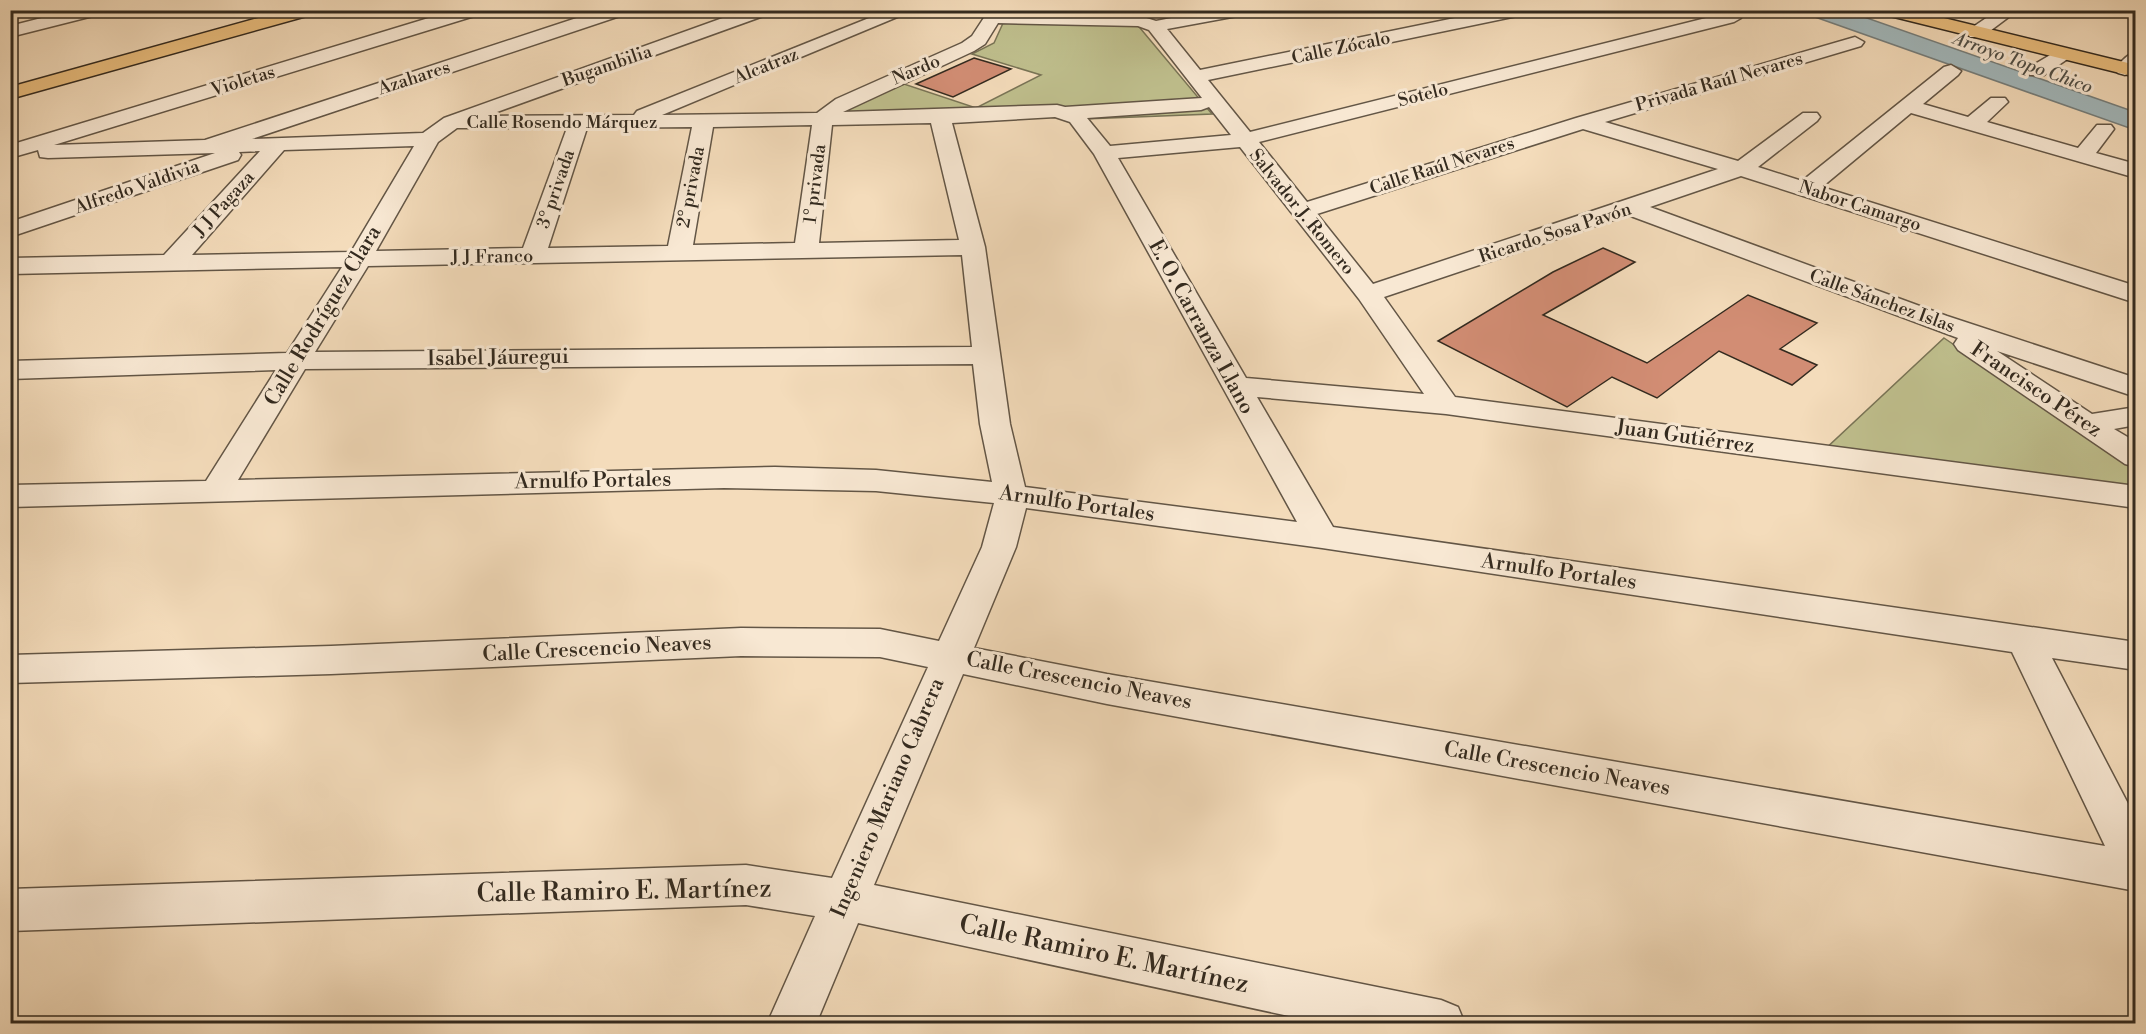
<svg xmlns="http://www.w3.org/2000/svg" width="2146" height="1034" font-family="'Libre Bodoni',serif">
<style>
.green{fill:#bfbf8d;stroke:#797456;stroke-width:1.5}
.water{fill:#a2b8bc;stroke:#767f7d;stroke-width:1.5}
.building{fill:#d28d74;stroke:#332a1f;stroke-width:1.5}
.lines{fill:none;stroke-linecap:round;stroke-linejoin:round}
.minor-casing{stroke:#635646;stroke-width:3}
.major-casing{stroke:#332a1f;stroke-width:3}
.minor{fill:#f8e8d3;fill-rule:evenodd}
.major{fill:#eabe7e;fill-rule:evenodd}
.labels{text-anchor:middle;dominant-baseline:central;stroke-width:6;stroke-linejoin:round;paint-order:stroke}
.far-street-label{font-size:18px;fill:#332a1f;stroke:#f8e8d3}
.far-water-label{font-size:18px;font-style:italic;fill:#4f4e46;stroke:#f8e8d3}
.street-label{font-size:21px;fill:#332a1f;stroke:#f8e8d3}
.near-street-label{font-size:26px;fill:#332a1f;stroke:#f8e8d3}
</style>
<rect width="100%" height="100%" fill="#f4dcbb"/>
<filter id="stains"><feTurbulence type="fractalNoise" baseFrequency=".00333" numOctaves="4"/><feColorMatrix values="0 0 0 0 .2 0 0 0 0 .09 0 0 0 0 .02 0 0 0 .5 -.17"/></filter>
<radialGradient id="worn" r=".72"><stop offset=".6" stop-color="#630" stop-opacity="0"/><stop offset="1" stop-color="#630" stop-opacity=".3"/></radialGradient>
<path class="green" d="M1004,21L1135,22L1212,114L1084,119L1071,108L837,113L904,84L976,108L1041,75L972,54L994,43Z
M1944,338L2135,467V486L1821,453Z"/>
<path class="water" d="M1798,11H1847L2135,112V130Z"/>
<path class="building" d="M974,58L1011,69L953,97L916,84Z
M1603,248L1635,262L1543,315L1647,363L1748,295L1817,323L1780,349L1817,365L1792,385L1719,351L1657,398L1612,377L1567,407L1438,341L1553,272Z"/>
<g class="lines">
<defs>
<path id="minor" d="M73,10H103L101,14L10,37V26Z
M455,10H483L481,14L54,145L205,140L601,10H628L626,14L252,139L423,133L444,118L745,10H771L769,14L486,116L634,115L637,111L889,10H914L662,115L817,113L836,99L962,43L972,36L989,10L1140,16L1156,21L1212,10H1251L1243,15L1167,29L1200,70L1494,10H1530L1522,15L1208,80L1250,132L1722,14L1726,10H1744L1741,18L1734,22L1259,142L1307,202L1576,118L1855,37L1864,42L1861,46L1605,122L1738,161L1803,113H1817L1820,117L1817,121L1758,167L1802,181L1944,67L1951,65L1961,71L1958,75L1923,104L1968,117L1991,98H2005L2008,102L1987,122L2078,148L2097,125H2111L2114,129L2096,153L2136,164V178L1911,113L1822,187L2136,286V303L1741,176L1650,207L1947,316L2136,378V397L1997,351L2092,414L2136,407V425L2114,429L2136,442V467L2125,464L1958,350L1954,344L1958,338L1628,215L1384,297L1455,397L2136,486V508L1446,414L1257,397L1333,527L2136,642V670L2052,658L2136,819V891L1107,704L963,674L874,885L1441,1000L1458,1007L1465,1024H1326L858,923L816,1024H767L815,916L746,905L10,931V889L746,865L832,878L928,667L880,657L741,656L331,674L10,683V655L331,646L741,628L880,629L939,641L982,547L994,503L876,491L724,488L10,507V485L206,481L276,370L10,379V361L287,353L342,267L10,274V258L164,255L260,151L239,152L241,155L238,160L10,237V222L215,153L48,158L40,157L38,150L10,158V145ZM998,23L1138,26L1149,30L1202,98L1065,107L1057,105L843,112L974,51L985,44ZM1209,107L1231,135L1110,146L1087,118L1201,110ZM1055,117L1070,122L1094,154L1297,522L1025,487L1010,424L985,247L952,123ZM931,123L959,240L819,243L832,125ZM812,125L795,243L693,245L713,127ZM692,127L668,246L548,248L587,128ZM457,128H567L523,248L376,251L438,142ZM1583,129L1718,169L1373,284L1317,214ZM414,146L351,252L192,255L284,150ZM1240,147L1359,299L1424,394L1246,378L1118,158ZM962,255L972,347L315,352L368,266ZM973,364L980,424L992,482L876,470L775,467L238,480L305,369ZM1026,508L1322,548L2012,652L2105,846L1107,674L974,648L1016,547Z
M1998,10H2018L1982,37H1970L1967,33L1970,29Z
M2062,48L2071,54L2069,58L2044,75H2030L2027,71L2030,67Z
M2136,52V69L2125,75L2118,73L2115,69C2121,62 2127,54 2136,52Z"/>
<path id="major" d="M287,10H316L314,14L10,99V87Z
M1880,10H1911L2136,65V77L1882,14Z"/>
</defs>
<use href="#minor" class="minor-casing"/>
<use href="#major" class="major-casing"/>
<use href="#minor" class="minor"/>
<use href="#major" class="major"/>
</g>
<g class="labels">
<g class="far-street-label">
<text transform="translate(1341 48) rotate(-12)">Calle Zócalo</text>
<text transform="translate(607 66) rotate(-19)">Bugambilia</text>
<text transform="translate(766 66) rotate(-22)">Alcatraz</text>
<text transform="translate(916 70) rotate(-23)">Nardo</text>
<text transform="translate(414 78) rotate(-18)">Azahares</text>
<text transform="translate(243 81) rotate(-17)">Violetas</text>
<text transform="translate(1719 82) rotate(-16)">Privada Raúl Nevares</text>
<text transform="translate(1423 95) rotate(-14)">Sotelo</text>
<text x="562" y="122">Calle Rosendo Márquez</text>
<text transform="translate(1442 166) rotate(-18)">Calle Raúl Nevares</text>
<text transform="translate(815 184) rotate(-83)">1° privada</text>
<text transform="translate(137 187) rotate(-19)">Alfredo Valdivia</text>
<text transform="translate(691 187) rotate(-79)">2° privada</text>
<text transform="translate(556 189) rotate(-71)">3° privada</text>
<text transform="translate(224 204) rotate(-48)">J J Pagaza</text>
<text transform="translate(1860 206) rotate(18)">Nabor Camargo</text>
<text transform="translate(1302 212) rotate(51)">Salvador J. Romero</text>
<text transform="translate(1555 233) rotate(-18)">Ricardo Sosa Pavón</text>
<text transform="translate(492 257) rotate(-1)">J J Franco</text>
<text transform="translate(1882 301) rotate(20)">Calle Sánchez Islas</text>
</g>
<g class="far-water-label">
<text transform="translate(2023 63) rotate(20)">Arroyo Topo Chico</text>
</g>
<g class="street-label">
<text transform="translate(323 316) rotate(-59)">Calle Rodríguez Clara</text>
<text transform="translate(1201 327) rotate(61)">E. O. Carranza Llano</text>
<text transform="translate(498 358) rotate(-1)">Isabel Jáuregui</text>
<text transform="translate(2036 390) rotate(34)">Francisco Pérez</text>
<text transform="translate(1685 437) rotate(8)">Juan Gutiérrez</text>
<text transform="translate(593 481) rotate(-1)">Arnulfo Portales</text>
<text transform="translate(1077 504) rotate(8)">Arnulfo Portales</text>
<text transform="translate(1559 572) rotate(8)">Arnulfo Portales</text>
<text transform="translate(597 649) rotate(-3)">Calle Crescencio Neaves</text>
<text transform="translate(1079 681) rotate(11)">Calle Crescencio Neaves</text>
<text transform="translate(1557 769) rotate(10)">Calle Crescencio Neaves</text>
<text transform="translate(888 798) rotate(-67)">Ingeniero Mariano Cabrera</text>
</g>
<g class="near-street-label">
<text transform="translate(624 891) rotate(-1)">Calle Ramiro E. Martínez</text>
<text transform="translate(1104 954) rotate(12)">Calle Ramiro E. Martínez</text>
</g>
</g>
<rect width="2146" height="1034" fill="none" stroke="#f4dcbb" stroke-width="36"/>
<rect x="12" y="12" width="2122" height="1010" fill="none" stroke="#332a1f" stroke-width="3"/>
<rect x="18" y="18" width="2110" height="998" fill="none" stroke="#332a1f" stroke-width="1.5"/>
<rect width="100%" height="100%" filter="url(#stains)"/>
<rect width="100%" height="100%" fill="url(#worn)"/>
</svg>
